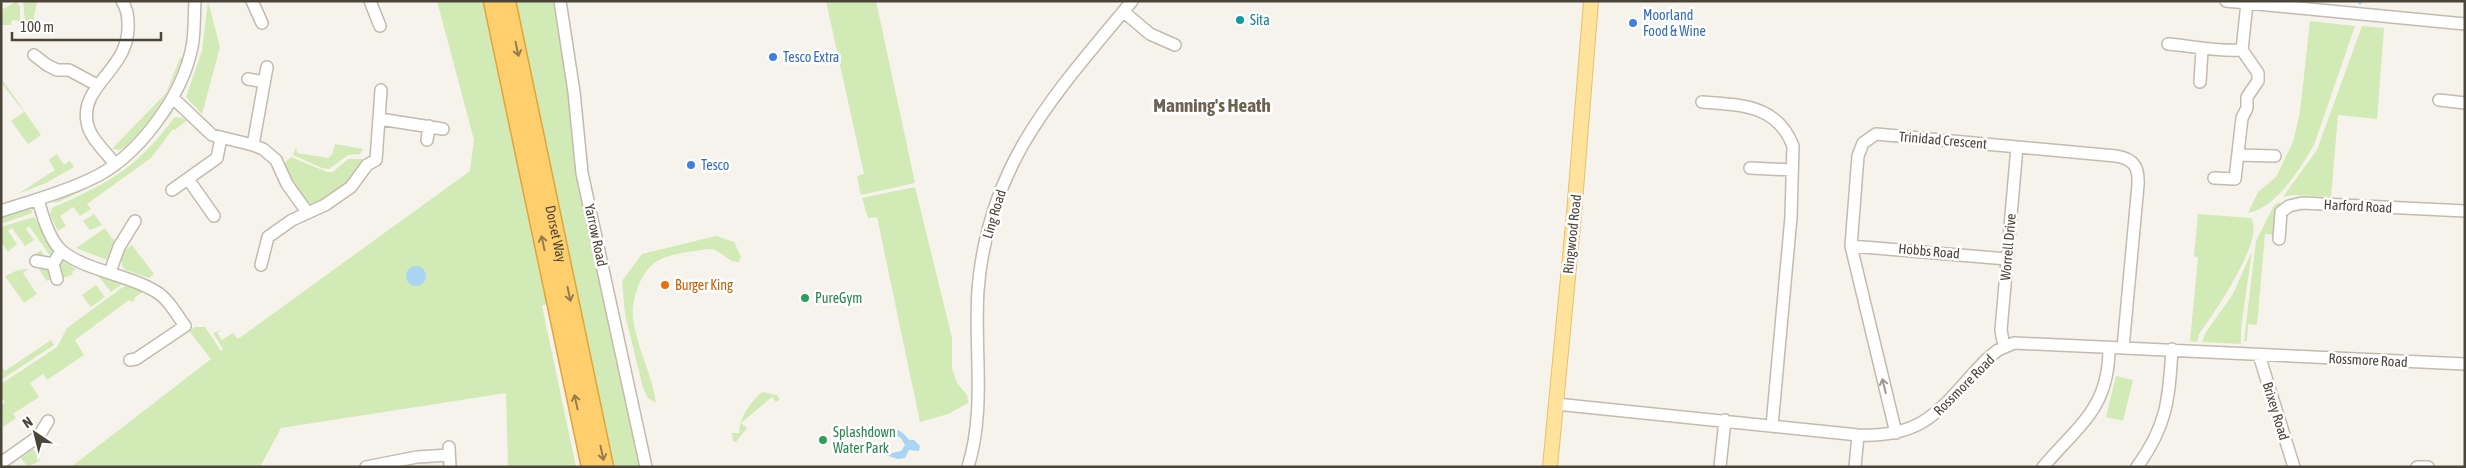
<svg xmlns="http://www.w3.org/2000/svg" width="2466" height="468" font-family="'Asap Condensed',sans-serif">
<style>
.green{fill:#d2eab5}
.water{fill:#a9d4f2}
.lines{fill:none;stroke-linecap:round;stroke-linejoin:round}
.stream{stroke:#a9d4f2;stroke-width:3}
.minor-casing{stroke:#c2bbae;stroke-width:14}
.major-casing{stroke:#e6c16a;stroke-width:16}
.highway-casing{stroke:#e0a43c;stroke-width:19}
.minor{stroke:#fff;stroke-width:11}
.major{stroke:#ffe39c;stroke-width:14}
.highway{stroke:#ffcf6e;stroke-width:16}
.oneway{stroke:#937c4e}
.oneway2{stroke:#9c9892}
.culture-dot{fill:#0f9aa8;stroke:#fff;stroke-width:2}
.shop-dot{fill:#3f7fe0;stroke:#fff;stroke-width:2}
.food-dot{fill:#e8710a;stroke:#fff;stroke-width:2}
.leisure-dot{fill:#2e9e5b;stroke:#fff;stroke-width:2}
.labels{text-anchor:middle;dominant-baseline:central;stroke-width:5;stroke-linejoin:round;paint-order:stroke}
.shop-label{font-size:14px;fill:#366cbe;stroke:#fff;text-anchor:start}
.culture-label{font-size:14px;fill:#0d838f;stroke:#fff;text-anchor:start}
.street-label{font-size:14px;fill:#4b4439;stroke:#fff}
.food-label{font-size:14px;fill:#c56008;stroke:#fff;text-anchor:start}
.leisure-label{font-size:14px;fill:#27864d;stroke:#fff;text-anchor:start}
.district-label{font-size:19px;font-weight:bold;fill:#6e6250;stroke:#fff}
</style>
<rect width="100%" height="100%" fill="#f6f3ec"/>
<path class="green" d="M23,1H37L33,22L25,21Z
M208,1L220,47L202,114L186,97L202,51Z
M437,1H485L549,303L542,306L576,467H508L506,393L281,428L260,467H71L211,359L189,331L195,327H205L221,351L223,349L213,333L221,330L217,333L222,340L233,333L238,339L470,171L474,140Z
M515,1H555L567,69L580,196L641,467H612Z
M826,1H876L915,183L861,195L857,176L864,174Z
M16,2L20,6V21L12,20L11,25H1V10Z
M2310,21L2355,26L2314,145C2300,169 2276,208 2248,213L2258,192L2276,177L2293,142L2300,112Z
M2362,26L2384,28L2377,119L2338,115L2331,197L2293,195L2283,197L2317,150Z
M180,58H183C169,92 152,122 125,147L120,150L112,149L166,93Z
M1,78L41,135L28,144L11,121L24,112L3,85Z
M174,110C139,157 112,179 58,202L51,203L74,192Z
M178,117L187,120L175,130L173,129L151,158L87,204L91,209L80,216L73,207L60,216L66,226L58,231L50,215L52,208C109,183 136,169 174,118Z
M335,144L363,149L360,154L348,155L329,169L322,168L293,155L296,147L297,153L328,158L332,155Z
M57,154L64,165L70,161L74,167L46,183L18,194L55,170L49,160Z
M291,157L327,172H333L348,159H364C353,178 331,204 307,204L293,184L284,164Z
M915,187L952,338V368L957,383L967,395L968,403L948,414L920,422L877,217L868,218L862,198Z
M2288,202L2277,235L2265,234L2257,325L2248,324L2247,341H2244L2256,241L2273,207L2277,203Z
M23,209L32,210V213L1,224V217Z
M94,214L102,225L90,230L83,221Z
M2198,214L2251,218C2266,238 2213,315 2199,334L2197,342L2190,341L2198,258L2194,256Z
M34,217L55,254L51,257L29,226L26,229L34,240L25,246L12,228L8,231L17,244L8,252L1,242V227Z
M105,228L113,240L115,238L107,260L76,248Z
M716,236L734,242L741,257L739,262C728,263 721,249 709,249C694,251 675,253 661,259C641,268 631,299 633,319C637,348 652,374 656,403L648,398L643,388L625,314L622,281L642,254Z
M132,245L154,274L149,278L126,270L122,266V261L119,260L121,253Z
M41,250L48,263L63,258V261L76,269L72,272L73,274C65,280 56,276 47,281C40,273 37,262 32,256Z
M2252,251L2241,328V344L2202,342L2206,332L2233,294Z
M28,269L23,273L37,294L24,303L5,276L18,270Z
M98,276L124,283L111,292Z
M96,285L105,297L91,307L82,295Z
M130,285L144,291L134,298L135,300L131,302L129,300L75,340L84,355L47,380L43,374L30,383L39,397L13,414L16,418L3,427L1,405L5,402L1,397V384L57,347L67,328L123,287Z
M51,340L54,345L1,380V366L5,371Z
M2116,376L2133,380L2123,421L2106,417Z
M762,392L777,395L780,399L776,402L772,397L741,423L747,428L736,442L733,441L732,433H739C740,416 749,404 762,392Z
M33,449L41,460L28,467L21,458Z"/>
<path class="water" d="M406 276a10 10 0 1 1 20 0a10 10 0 1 1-20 0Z
M885,427C894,426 905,433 909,440H914L920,446L919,451L909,450L905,458L898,459L882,454L884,450L892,453L901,451L905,445L901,438L896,436L885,438Z"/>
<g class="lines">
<path class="stream" d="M2360,3L2361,1"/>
<defs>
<path id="minor" d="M252,1L262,23
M370,1L380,26
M560,1L574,92L582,173L646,467
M2226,1L2465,24
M1124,12L1150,34L1175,45
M2168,44C2193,46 2216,52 2242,50L2247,3
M34,55L47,65L57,70H69L97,85
M248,79L264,82
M2200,82L2202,50
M173,98L212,135L253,145L263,149L276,160L287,184L307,212
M2439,100L2465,103
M1702,102C1740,105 1777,104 1793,146L1791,217L1772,426
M380,119L443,129
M427,140L429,126
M253,145L267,67
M2238,155L2275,156
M114,163C105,151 89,137 87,122C80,84 131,69 128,23C128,16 126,7 122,1
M1750,168L1792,170
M2214,178L2235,179L2242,118L2247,108V97L2258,81V73L2242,50
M188,179L214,216
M172,190L217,158L221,138
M38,199C42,215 49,240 62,251C84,270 129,275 155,291C168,298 176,314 185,326L136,359L130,360
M1,211C31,201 62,193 91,179C137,158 182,97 192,47C195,32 194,16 195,1
M2279,239L2281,212L2289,206L2302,203L2465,211
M1851,246L2007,259
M36,261L53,264L61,251
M53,264L57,279
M261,265L268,237L292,220L325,205L351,187L367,165L376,160L381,90
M110,272L119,247L135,221
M2004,347L2001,330L2017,147
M2259,355L2294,467
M1556,404L1858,435C1929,438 1942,405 1987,359L1998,350L2014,343L2465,364
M1896,433L1851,246L1858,156L1863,143L1876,134L2116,156C2134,159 2139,167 2138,185L2123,348
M449,447L450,467
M1,463L39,436L48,421
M366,467L417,457L449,455
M968,467C986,409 974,349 978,290C988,163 1056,93 1132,1
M1720,467L1725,420
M1855,467L1858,435
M2043,467C2079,425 2109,408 2109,348
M2137,467C2167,426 2169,399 2172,349
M2417,467H2428"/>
<path id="major" d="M1550,467L1574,214L1591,1"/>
<g id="highway">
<path d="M492,1L590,467"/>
<path id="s1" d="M507,1L605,467"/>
</g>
</defs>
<use href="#minor" class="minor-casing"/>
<use href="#major" class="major-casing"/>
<use href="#highway" class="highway-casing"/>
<use href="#minor" class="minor"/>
<use href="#major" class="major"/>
<use href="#highway" class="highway"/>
</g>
<defs><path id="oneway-shaft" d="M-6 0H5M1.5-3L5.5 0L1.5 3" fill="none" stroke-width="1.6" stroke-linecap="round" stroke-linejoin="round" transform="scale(1.25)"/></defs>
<g class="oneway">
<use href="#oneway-shaft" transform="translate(517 49) rotate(78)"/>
<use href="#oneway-shaft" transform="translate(543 243) rotate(-102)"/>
<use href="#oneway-shaft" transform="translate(569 294) rotate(78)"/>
<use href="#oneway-shaft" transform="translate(576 402) rotate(-102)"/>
<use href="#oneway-shaft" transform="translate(602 453) rotate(78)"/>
</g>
<use class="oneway2" href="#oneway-shaft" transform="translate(1884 386) rotate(-104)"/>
<circle class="culture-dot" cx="1240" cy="20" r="5"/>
<g class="shop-dot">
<circle cx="1633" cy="23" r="5"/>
<circle cx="773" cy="57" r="5"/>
<circle cx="691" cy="165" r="5"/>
</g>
<circle class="food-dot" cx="665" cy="285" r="5"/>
<g class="leisure-dot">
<circle cx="805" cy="298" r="5"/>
<circle cx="823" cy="440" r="5"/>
</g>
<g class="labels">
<g class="shop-label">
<text x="1643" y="15">Moorland<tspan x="1643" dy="16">Food &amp; Wine</tspan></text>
<text x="783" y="57">Tesco Extra</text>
<text x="701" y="165">Tesco</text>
</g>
<g class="culture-label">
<text x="1250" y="20">Sita</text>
</g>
<g class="street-label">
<text transform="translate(1943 140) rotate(5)">Trinidad Crescent</text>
<text transform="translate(2358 206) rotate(3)">Harford Road</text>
<text transform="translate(994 214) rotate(-73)">Ling Road</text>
<text stroke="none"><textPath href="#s1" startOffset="238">Dorset Way</textPath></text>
<text transform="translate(1572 234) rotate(-84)">Ringwood Road</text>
<text transform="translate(596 235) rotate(78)">Yarrow Road</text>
<text transform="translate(2008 247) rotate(-85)">Worrell Drive</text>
<text transform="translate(1929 251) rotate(5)">Hobbs Road</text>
<text transform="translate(2368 360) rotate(3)">Rossmore Road</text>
<text transform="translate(1964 385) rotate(-45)">Rossmore Road</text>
<text transform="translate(2276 411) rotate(73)">Brixey Road</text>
</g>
<g class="food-label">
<text x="675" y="285">Burger King</text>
</g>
<g class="leisure-label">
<text x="815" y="298">PureGym</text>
<text x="833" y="432">Splashdown<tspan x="833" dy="16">Water Park</tspan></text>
</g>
<g class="district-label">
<text x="1212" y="105">Manning's Heath</text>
</g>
</g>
<rect width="2466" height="468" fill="none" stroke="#4b4439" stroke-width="5"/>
<g transform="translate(35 433) rotate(325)" stroke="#ffffff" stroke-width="4" paint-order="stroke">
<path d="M0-4L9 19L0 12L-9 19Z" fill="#4b4439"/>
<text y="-8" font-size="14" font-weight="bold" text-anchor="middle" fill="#4b4439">N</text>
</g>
<path d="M12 32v8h149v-8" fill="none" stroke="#4b4439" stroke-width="2.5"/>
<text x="20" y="32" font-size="15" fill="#4b4439" stroke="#ffffff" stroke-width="4" paint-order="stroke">100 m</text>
</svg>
